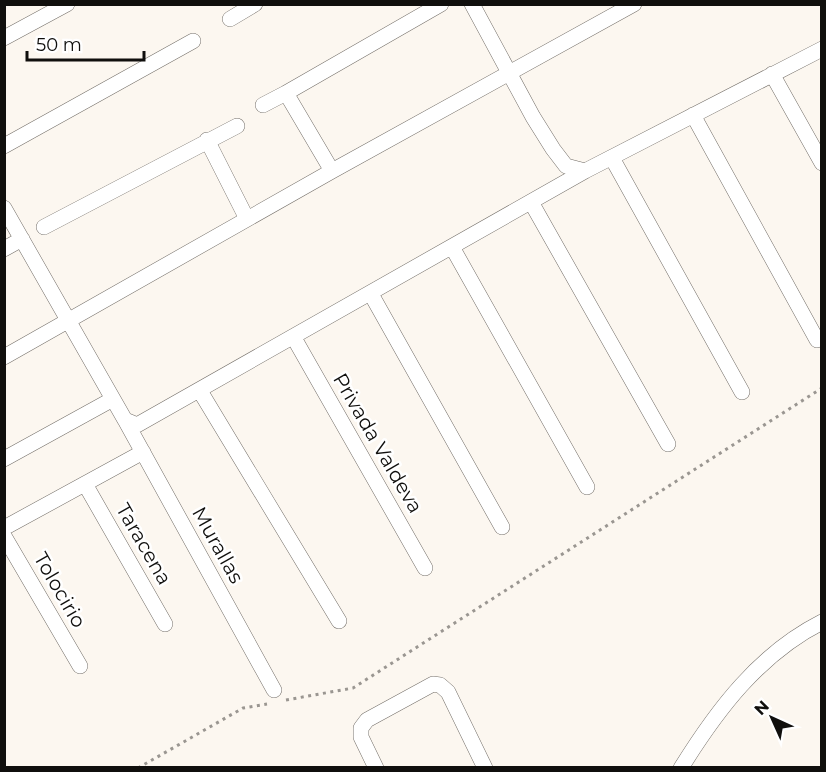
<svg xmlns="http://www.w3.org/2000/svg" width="826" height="772" font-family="Montserrat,sans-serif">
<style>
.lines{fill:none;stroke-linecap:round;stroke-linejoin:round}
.street-casing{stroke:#736e68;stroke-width:16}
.path{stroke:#9a9691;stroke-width:3;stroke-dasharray:3 4.5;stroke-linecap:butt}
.street{stroke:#fff;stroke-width:15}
.labels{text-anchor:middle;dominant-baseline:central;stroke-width:5;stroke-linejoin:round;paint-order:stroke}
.street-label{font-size:20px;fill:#100f0d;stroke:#fff}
</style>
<rect width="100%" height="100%" fill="#fcf7f0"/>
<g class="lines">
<defs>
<path id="street" d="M472,4L533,117L553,149L566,166L585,171L822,49
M230,19L255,4
M4,38L67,4
M772,74L822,163
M263,105L286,93
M693,115L817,340
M207,140L247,219
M4,146L193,41
M612,158L742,392
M332,171L286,93L441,4
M531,202L668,444
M4,208L125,420L137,425L585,171
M44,227L237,126
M452,247L587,487
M4,249L22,239
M371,294L502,527
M294,338L425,568
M4,357L332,171L634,4
M200,391L339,621
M125,420L274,690
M4,459L113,399
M85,484L165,624
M4,528L143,452
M4,536L80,666
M376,768L361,737V728L367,720L433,684L440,685L448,692L485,768
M681,768C717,710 759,654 822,622"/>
</defs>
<use href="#street" class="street-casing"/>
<path class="path" d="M286,700L353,688L822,388
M138,768L243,708L267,704"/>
<use href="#street" class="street"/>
</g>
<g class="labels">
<g class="street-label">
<text transform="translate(378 443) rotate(60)">Privada Valdeva</text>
<text transform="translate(144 544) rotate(60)">Taracena</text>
<text transform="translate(218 545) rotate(61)">Murallas</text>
<text transform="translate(60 590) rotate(60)">Tolocirio</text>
</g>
</g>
<rect width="826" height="772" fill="none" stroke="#100f0d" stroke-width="12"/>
<g transform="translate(772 718) rotate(315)" stroke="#ffffff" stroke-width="4.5" paint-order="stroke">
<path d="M0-4.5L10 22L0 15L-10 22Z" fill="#100f0d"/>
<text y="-9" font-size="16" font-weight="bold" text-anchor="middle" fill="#100f0d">N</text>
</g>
<path d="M27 51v9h117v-9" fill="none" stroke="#100f0d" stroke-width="3"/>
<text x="36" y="51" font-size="18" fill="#100f0d" stroke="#ffffff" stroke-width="4.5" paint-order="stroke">50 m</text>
</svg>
